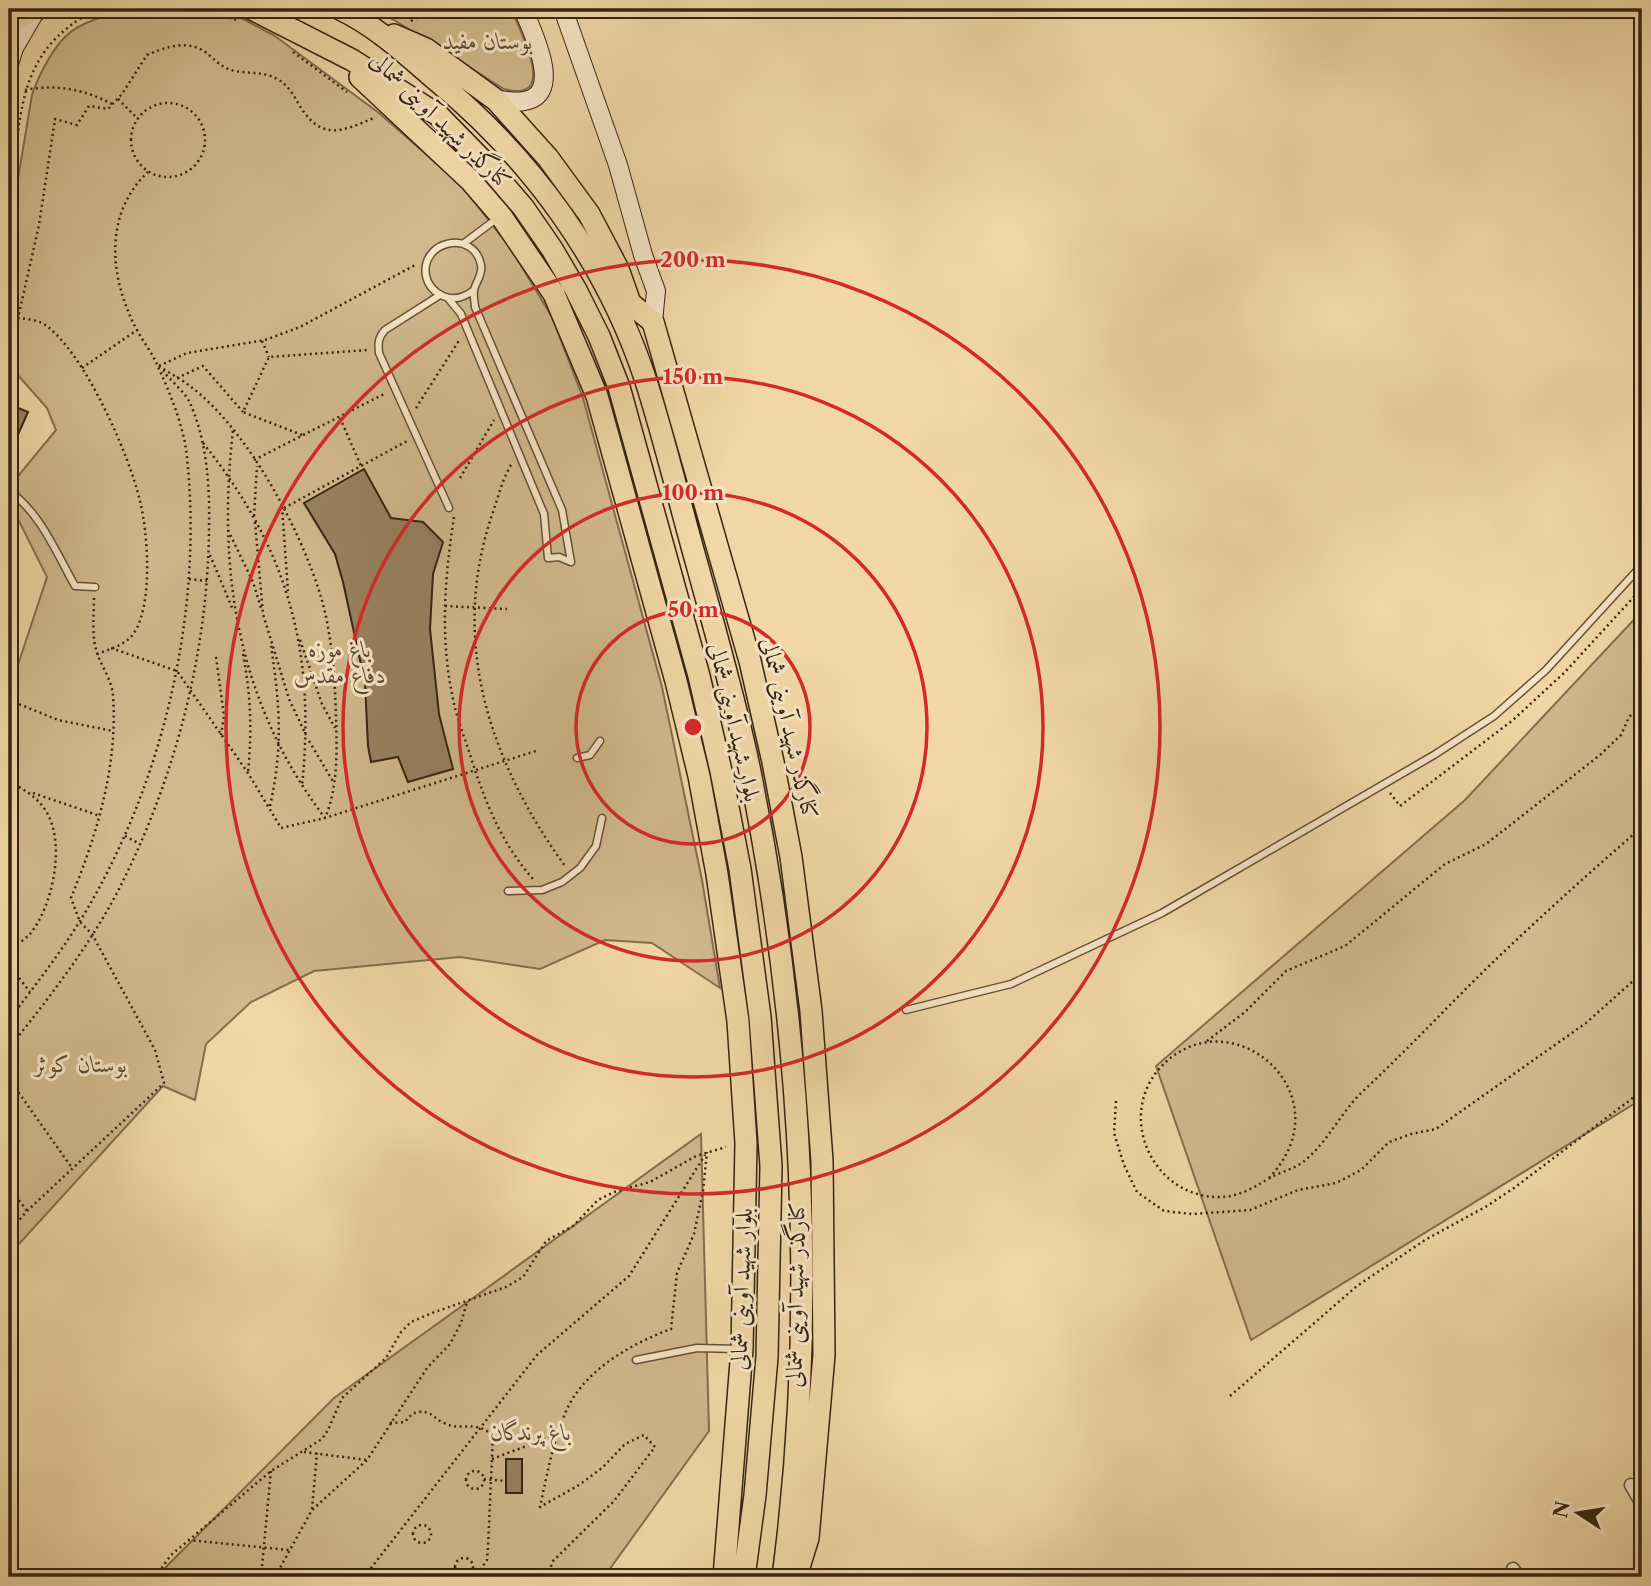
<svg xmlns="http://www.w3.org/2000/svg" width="1651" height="1586" font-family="'Libre Caslon Text',Amiri,serif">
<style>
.green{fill:#d1b98d;stroke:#836e4e;stroke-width:2}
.building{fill:#97815f;stroke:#352410;stroke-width:2}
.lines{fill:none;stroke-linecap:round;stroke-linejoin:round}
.lane-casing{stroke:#645136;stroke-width:9}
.street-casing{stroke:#645136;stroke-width:15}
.secondary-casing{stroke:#352410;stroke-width:20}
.primary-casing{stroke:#352410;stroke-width:24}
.path{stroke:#352410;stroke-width:2.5;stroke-dasharray:2 3.5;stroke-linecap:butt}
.lane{stroke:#f6e5c6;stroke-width:6}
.street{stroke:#f6e5c6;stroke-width:12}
.secondary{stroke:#f6e5c6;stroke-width:18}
.primary{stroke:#f1d7a7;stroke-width:21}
.ring{fill:none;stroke:#d62828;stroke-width:3.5}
.labels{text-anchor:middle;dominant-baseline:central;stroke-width:6;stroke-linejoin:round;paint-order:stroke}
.park-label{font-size:23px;font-style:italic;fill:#5c492f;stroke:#f6e5c6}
.street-label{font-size:23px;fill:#352410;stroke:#f6e5c6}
.centre{fill:#d62828;stroke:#f6e5c6;stroke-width:3.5}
.ring-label{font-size:21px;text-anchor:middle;font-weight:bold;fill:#d62828;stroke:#f6e5c6;stroke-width:6;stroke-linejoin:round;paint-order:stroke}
</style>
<rect width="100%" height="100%" fill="#f1d7a7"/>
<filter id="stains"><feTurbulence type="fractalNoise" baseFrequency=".00286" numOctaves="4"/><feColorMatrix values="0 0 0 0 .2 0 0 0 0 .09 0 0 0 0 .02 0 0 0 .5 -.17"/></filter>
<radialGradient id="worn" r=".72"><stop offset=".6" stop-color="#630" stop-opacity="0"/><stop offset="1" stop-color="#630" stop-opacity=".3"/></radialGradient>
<path class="green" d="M130,9H214L243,19L275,36L379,113L461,185L511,249L552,317L583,398L662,687L702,880L720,988L652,943L605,940L540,969L460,957L314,971L251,1002L206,1044L195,1100L163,1086L9,1255V692L47,577L9,501V487L56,430L47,408L9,365V232L32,95C38,77 51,51 65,37C79,22 110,14 130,9Z
M372,9H511C520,31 560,104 504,89L394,20Z
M1642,611V1099L1251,1340L1156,1066L1465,800Z
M701,1134L709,1431L604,1577H156L334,1398Z"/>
<path class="building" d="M9,404L28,412L9,455Z
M364,469L391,518L423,522L443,542L433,574L430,629L439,714L453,769L408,782L398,757L371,762L368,746L365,683L343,582L335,554L304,503Z
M506,1459H522V1493H506Z"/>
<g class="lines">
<defs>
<path id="lane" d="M463,244L499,217
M474,290C465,297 454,301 443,296C434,292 428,285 426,276C420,240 474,229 481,265C483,276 475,282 474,291C473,296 475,303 475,307L562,510L571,562
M440,295L385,330C378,338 378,343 379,353L449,508
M448,298L461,314L544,514L548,558L559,557L571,562
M9,491C40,512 57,554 75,586L95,587
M577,758L590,755L600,741
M508,891L542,890L562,882L580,868L596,846L602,818
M906,1010L1011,984L1162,913L1434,755L1494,716L1546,670L1642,565
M636,1360L697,1348L740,1349"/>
<path id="street" d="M1631,1485L1642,1504
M1513,1569L1519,1577"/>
<path id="secondary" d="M563,9L618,165L643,255L656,291L653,322
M9,64L14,48L36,10
M496,100C505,100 516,103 524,101C565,95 531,29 523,9"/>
<path id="primary" d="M252,9L352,60L438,115L486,164L523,207L552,249L576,290L599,336L619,387L699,676L721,771L740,869L760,1017L771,1166L767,1357L755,1495L744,1577
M340,9C376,26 406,54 436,80C531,158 606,261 645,378C665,440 680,505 698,568C716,634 735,700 749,767C803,1032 818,1309 783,1577
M9,21L37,9
M394,35L426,49L496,100L548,158L589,214L618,269L630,303L653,322L750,661L773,762L791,857L811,1011L822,1161L824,1355L808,1538L796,1577
M360,77L470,180L501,216L554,294L597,396L676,681L699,776L717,874L738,1021L746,1143L742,1349L724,1577"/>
</defs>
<use href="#lane" class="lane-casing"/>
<use href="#street" class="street-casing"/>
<use href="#secondary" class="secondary-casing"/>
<use href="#primary" class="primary-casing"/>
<path class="path" d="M203,9L236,20
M388,9L407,19
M411,21L433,9
M293,52L347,92
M25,90C57,84 83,89 112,104
M118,99L138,119
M131 140a37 37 0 1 1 74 0a37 37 0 1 1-74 0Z
M9,207C23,125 9,52 98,9
M262,341L269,357
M159,366C169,373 181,379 190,386C248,430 300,528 321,597C332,635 335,678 336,718C337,750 338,788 325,818C237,702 217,571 233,430
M159,366L187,353L265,340L300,327L417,264
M82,368L137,330
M177,378L203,366L243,412
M416,408L460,339
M340,418L361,466
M302,435L243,412L269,357L368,350
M203,443C288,549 316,651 302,786
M254,460L386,393
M511,465C502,480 498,498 492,515C449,642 490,762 565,866
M460,478L494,420
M282,507L288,591
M284,508L407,441
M254,516L257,466
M454,517C445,576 440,635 452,694C456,717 465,738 472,761C486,804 502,844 533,879
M255,522L263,614L289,699L306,735
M228,530L253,582L261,608
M210,555L233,610
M189,579L207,581
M445,606L507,609
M300,640L322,704L335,728
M111,648L177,671L248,773L281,828L325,818L539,750
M97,654C110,649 126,645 134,633C153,604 148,534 140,501C129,454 86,357 48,327C40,320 28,319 18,318L39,225L55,119L77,125L89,106L108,109L122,94L147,55C167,46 190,39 208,54C217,62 224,69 235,71C249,74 264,71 277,79C287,84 293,94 298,103C321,142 341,132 376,117
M243,654C251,696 252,731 248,773
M216,657L224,716L221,735
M9,700L58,720L113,731
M309,741L334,783
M9,782C24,789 37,797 46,811C66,843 53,906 30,934C24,940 15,946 9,951
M33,793L100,816
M1390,793L1400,806L1513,720L1565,672L1642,588
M270,806C283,748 280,705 271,646
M125,836L140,844
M9,965L30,992
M9,1020C33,988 59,955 80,921C164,784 205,608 186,449C182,423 170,393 159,369C154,356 145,344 138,332C110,281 102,215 148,172
M1207,1041L1245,1012L1286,971L1345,946L1445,864L1486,844L1600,755L1621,735L1629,717L1642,705
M9,1048C49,998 88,948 118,891C175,779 208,654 209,528C210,487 207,441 190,403C185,392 171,381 163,371
M9,1079L72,1168
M1116,1101L1114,1133L1124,1165L1137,1192L1164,1211L1192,1214L1250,1210L1298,1190L1336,1183L1361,1170L1389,1142L1411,1134L1436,1129L1586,1023L1642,973
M1269,1178C1349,1093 1227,992 1159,1069C1117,1118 1153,1195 1216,1197C1238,1198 1252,1188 1270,1178C1280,1172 1294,1169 1303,1162C1327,1143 1340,1114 1361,1093C1405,1052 1446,1008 1489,966C1538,919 1590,872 1642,827
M9,1187L27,1211
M9,1232L27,1211L164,1083L155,1050L92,934L80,922L71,898C97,834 118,766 113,695C112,682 103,668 98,656C91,637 94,617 94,597
M1230,1396L1357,1286L1425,1240L1487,1206L1514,1188L1642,1091
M390,1423L405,1422C409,1417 412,1413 419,1412C431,1410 434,1419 444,1423C462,1432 472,1419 493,1435L488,1547L487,1560L475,1577
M304,1452L367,1460
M492,1459L558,1434
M466 1480a9 9 0 1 1 18 0a9 9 0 1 1-18 0Z
M484,1479L506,1481
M312,1509L317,1453
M413 1534a9 9 0 1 1 18 0a9 9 0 1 1-18 0Z
M188,1540L289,1550
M455 1567a9 9 0 1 1 18 0a9 9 0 1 1-18 0Z
M155,1577L171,1555L271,1471L322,1439L328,1430L342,1398L386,1358L401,1332L411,1322L432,1313L506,1287L523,1277L546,1241L573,1226L598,1200L614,1192L650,1182L696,1156L726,1147
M261,1577L271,1471
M275,1577L312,1510L367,1460L427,1368L450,1344L461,1323L467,1302
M364,1577L537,1355L629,1276L705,1155
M547,1577L553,1561L614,1501L655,1447L644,1435L625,1444L602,1468L579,1485L540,1507C547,1475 553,1440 567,1409C586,1369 631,1344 671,1329L677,1273L694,1234L703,1191L707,1152"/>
<use href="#lane" class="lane"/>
<use href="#street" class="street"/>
<use href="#secondary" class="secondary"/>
<use href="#primary" class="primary"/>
</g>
<g class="ring">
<circle cx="693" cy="727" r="117"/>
<circle cx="693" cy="727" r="234"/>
<circle cx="693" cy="727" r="350"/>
<circle cx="693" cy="727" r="467"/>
</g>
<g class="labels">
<g class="park-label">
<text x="488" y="41">بوستان مفید</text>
<text x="340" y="649">باغ موزه<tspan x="340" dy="26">دفاع مقدس</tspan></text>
<text x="81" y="1064">بوستان کوثر</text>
<text x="531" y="1432">باغ پرندگان</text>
</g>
<g class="street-label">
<text transform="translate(441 120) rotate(44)">کنارگذر شهید آوینی شمالی</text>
<text transform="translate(735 722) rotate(77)">بلوار شهید آوینی شمالی</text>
<text transform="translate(790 728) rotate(77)">کنارگذر شهید آوینی شمالی</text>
<text transform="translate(741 1289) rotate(-88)">بلوار شهید آوینی شمالی</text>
<text transform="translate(795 1295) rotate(-89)">کنارگذر شهید آوینی شمالی</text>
</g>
</g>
<circle cx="693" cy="727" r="10" class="centre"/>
<g class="ring-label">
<text x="693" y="267">200 m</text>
<text x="693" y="384">150 m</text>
<text x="693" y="500">100 m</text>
<text x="693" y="617">50 m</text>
</g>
<rect width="1651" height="1586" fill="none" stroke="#f1d7a7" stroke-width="35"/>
<rect x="10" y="10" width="1630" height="1565" fill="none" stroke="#352410" stroke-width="3.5"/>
<rect x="18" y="18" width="1616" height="1551" fill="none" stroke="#352410" stroke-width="2"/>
<g transform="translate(1578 1513) rotate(282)" stroke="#f6e5c6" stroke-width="5" paint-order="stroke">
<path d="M0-5L12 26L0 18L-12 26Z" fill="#352410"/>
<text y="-10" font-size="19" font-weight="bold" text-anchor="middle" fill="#352410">N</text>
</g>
<rect width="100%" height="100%" filter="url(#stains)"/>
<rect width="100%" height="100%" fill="url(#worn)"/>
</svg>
